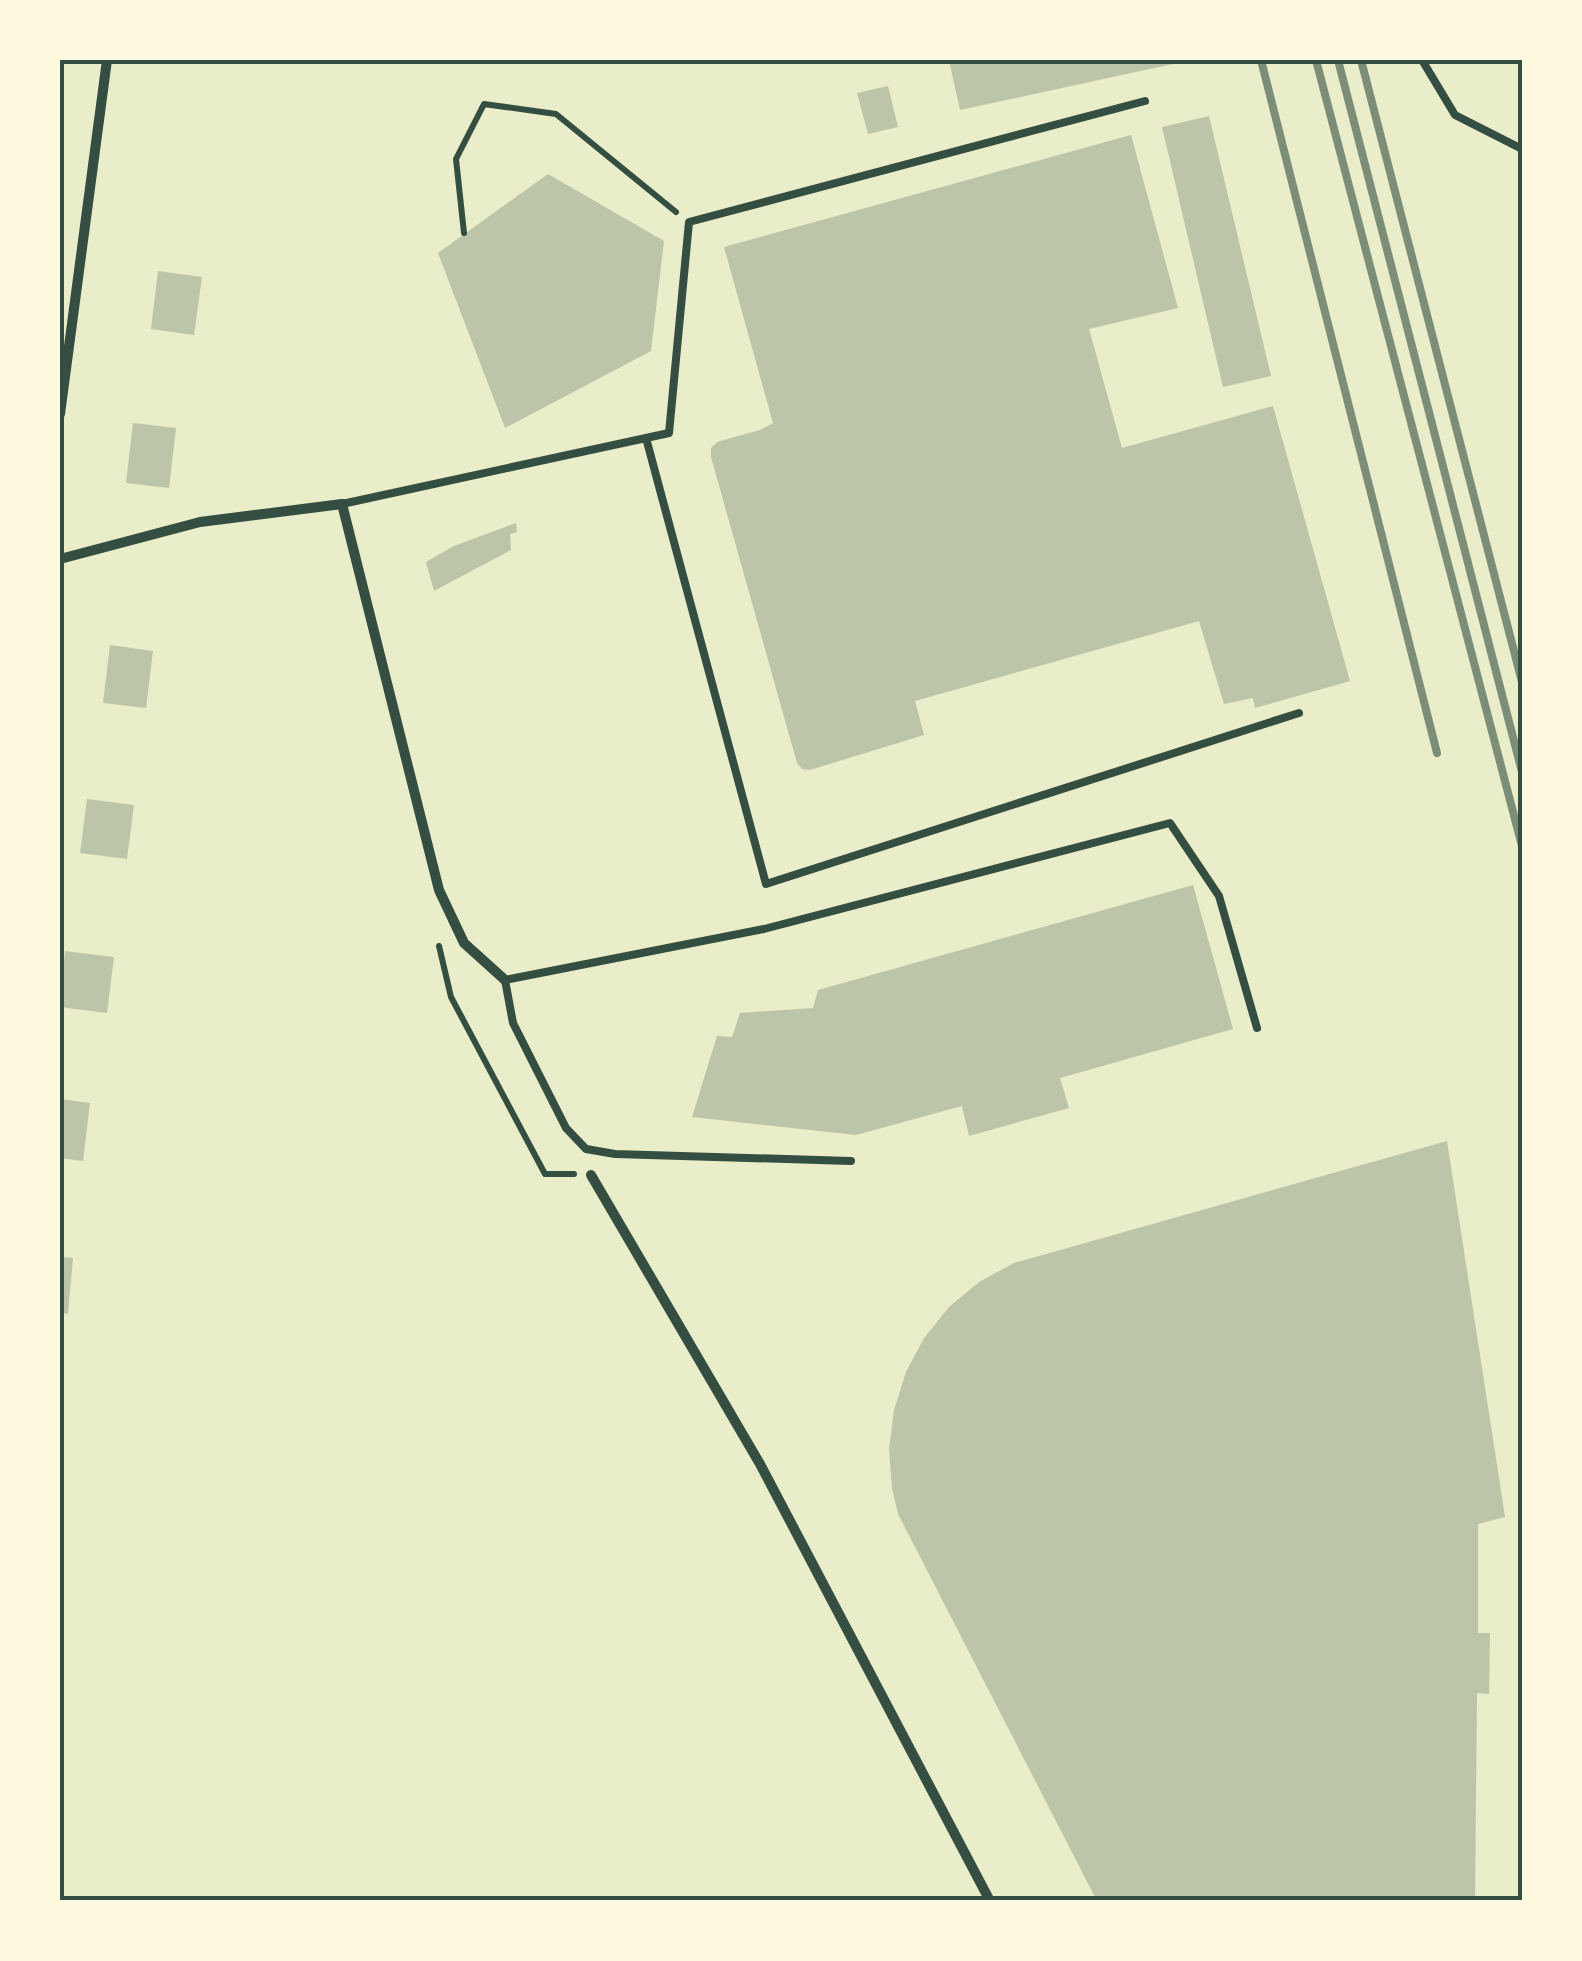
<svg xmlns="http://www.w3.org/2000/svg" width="1582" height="1961" font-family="'Libre Baskerville',serif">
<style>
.building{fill:#bcc5a7}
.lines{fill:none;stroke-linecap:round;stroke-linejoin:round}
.path{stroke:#344e41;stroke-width:6}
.service{stroke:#344e41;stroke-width:8}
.minor{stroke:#344e41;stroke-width:10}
.rail{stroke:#7c8e77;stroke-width:8}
.neatline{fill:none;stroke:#344e41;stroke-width:4}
</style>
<rect width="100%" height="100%" fill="#e9edc9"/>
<path class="building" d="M949,60H1182V62L960,110Z
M888,86L898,127L868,134L857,93Z
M1209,116L1271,376L1223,387L1162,127Z
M1131,135L1178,308L1089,329L1122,448L1273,406L1350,681L1255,708L1253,698L1224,704L1199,621L915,701L924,735L810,770L802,769L797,763L711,457V448L717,442L760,430L773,423L724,247Z
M548,174L664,241L651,351L505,428L438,253Z
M158,271L202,277L194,335L151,329Z
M133,423L176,428L169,488L126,483Z
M516,523L517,532L510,534L511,550L434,591L426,562L454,546Z
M110,645L153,651L146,708L103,703Z
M87,799L134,805L127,859L80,853Z
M1193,885L1233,1029L1060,1078L1069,1108L969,1136L962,1106L856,1135L692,1117L717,1036L732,1037L740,1013L813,1008L818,990Z
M65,951L114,957L107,1013L60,1007Z
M60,1099L90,1103L83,1161L60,1158Z
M1447,1141L1505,1517L1478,1524V1633H1490L1489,1694L1477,1693L1475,1901H1097L898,1514L892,1488L889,1449L894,1410L906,1372L924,1338L949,1307L979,1282L1014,1263Z
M60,1257L73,1258L68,1314L60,1313Z"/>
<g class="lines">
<path class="path" d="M464,233L456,159L484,104L556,114L676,212
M439,946L451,997L545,1174H574"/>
<path class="service" d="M1422,60L1455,115L1522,149
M646,438L766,884L1299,713
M342,504L669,433L689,222L1145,101
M851,1161L615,1154L586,1149L566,1128L513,1023L505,980L764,929L1170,823L1219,896L1257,1028"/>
<path class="minor" d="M60,414L107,60
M60,559L200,522L342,504L439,890L464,943L505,980
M591,1175L760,1464L990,1901"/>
<path class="rail" d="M1261,60L1437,753
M1316,60L1522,846
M1338,60L1522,772
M1361,60L1522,682"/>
</g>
<rect width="1582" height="1961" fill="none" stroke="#fefae0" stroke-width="125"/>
<rect x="62" y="62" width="1458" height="1836" class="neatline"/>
</svg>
